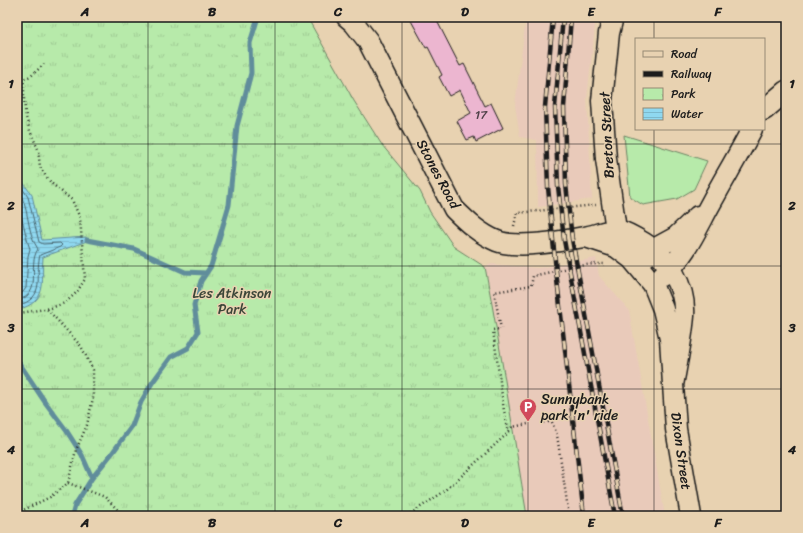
<svg xmlns="http://www.w3.org/2000/svg" width="803" height="533" font-family="Sriracha,sans-serif">
<style>
.built{fill:#e9caba}
.green{fill:#b7eaaa;stroke:#6a8363}
.park{fill:url(#park-tufts);stroke:#6a8363}
.water{fill:url(#water-rules);stroke:#618d9b}
.lines{fill:none;stroke-linecap:round;stroke-linejoin:round}
.shore{stroke:#4a6771;stroke-width:1}
.stream{stroke:#618d9b;stroke-width:5}
.building{fill:#ecb6d0;stroke:#1c1c1c}
.minor-casing{stroke:#1c1c1c;stroke-width:23}
.path{stroke:#1c1c1c;stroke-width:2.5;stroke-dasharray:1 3;stroke-linecap:butt}
.minor{stroke:#e8d2b1;stroke-width:20}
.rail-casing{stroke:#1c1c1c;stroke-width:4.5}
.rail{stroke:#e8d2b1;stroke-width:3;stroke-dasharray:9;stroke-linecap:butt}
.grid{fill:none;stroke:#1c1c1c;stroke-width:1;stroke-opacity:0.55}
.labels{text-anchor:middle;dominant-baseline:central;stroke-width:3;stroke-linejoin:round;paint-order:stroke}
.number-label{font-size:12px;fill:#504249}
.street-label{font-size:14px;fill:#1c1c1c;stroke:#e8d2b1}
.park-label{font-size:14px;fill:#3b4538;stroke:#e8d2b1}
.poi-label{font-size:14px;fill:#1c1c1c;stroke:#e8d2b1;text-anchor:start}
.neatline{fill:none;stroke:#1c1c1c;stroke-width:1.5}
.grid-label{font-size:13px;text-anchor:middle;font-weight:bold;fill:#1c1c1c}
</style>
<defs>
<pattern id="park-tufts" width="24" height="20" patternUnits="userSpaceOnUse"><rect width="24" height="20" fill="#b7eaaa"/><path d="M3 7l-1-3M5 7V3M7 7l1-3M15 17l-1-3M17 17v-4M19 17l1-3" fill="none" stroke="#9dc892"/></pattern>
<pattern id="water-rules" width="6" height="5" patternUnits="userSpaceOnUse"><rect width="6" height="5" fill="#8fd8f0"/><path d="M0 2.5h6" fill="none" stroke="#7bb9cd"/></pattern>
</defs>
<rect width="100%" height="100%" fill="#e8d2b1"/>
<filter id="ink" filterUnits="userSpaceOnUse"><feTurbulence type="fractalNoise" baseFrequency=".025" numOctaves="2"/><feDisplacementMap in="SourceGraphic" scale="8" xChannelSelector="R" yChannelSelector="G"/><feConvolveMatrix kernelMatrix="1 2 1 2 8 2 1 2 1" color-interpolation-filters="sRGB"/></filter>
<g filter="url(#ink)">
<path class="built" d="M526,17H596L587,99L592,199L538,207L537,140L520,137L515,105Z
M596,258L599,276L629,310L665,516H527L506,392L498,333L485,267L491,264L538,268Z"/>
<path class="green" d="M624,135L707,161L694,189L677,199L643,205L630,197Z"/>
<path class="park" d="M17,17H307L354,101L382,145L420,191L430,212L454,247L485,267C501,349 513,433 527,516H17Z"/>
<path class="water" d="M17,176L19,177L32,195L42,240L86,237L87,241L43,257C41,284 49,301 17,310Z"/>
<g class="lines">
<path class="shore" d="M17,180L28,197L39,242L43,244L60,243L62,245L60,247L40,255C34,278 48,297 17,306
M17,188C30,206 26,232 38,249C26,267 45,293 17,301
M17,199L28,243L30,249L28,256L26,288L23,292L17,295"/>
<path class="stream" d="M87,240L134,249L185,272L206,273
M17,360L45,402L66,430L82,455L92,478
M72,516L75,505L92,478L113,452L132,426L141,402L152,383L171,357L188,348L198,332L194,305L201,281L211,266L229,205L237,126L251,73L250,43L258,17"/>
</g>
<path class="building" d="M409,17H435L460,66L464,64L485,106L491,103L503,128L476,142L474,137L467,140L457,121L471,113L460,90L449,96L439,77L442,75L428,47L426,48Z"/>
<g class="lines">
<defs>
<path id="minor" d="M347,17L354,23L368,41L454,209C467,222 480,234 497,241C517,249 562,241 584,237C593,236 609,229 617,230C626,232 636,238 644,243C669,258 686,287 684,316C682,339 677,363 673,385
M613,17L609,33L602,101L606,159L616,230
M764,110L786,91
M586,237L616,247L632,259L653,284L663,309L670,339L676,429L691,516
M645,257L654,249L676,237L698,216
M662,276C685,257 696,230 711,203C724,179 739,154 752,129"/>
</defs>
<use href="#minor" class="minor-casing"/>
<path class="path" d="M17,55L24,84V101L26,117L30,131L38,149L40,167L51,183L72,200L80,218L85,279L77,292L65,303L51,308L20,313L17,316
M17,81L31,76L44,64
M514,226L517,213L596,205
M544,422H552L557,435L569,516
M509,431L512,427L528,424
M68,483L105,497L122,514L141,516
M17,513L50,497L68,483L76,450L87,425L93,398V370L81,346L47,309
M407,516L445,491L509,432L504,411L493,330L501,329L494,292L531,286L533,276C556,271 582,263 606,264"/>
<use href="#minor" class="minor"/>
<defs>
<path id="rail" d="M553,17L545,107L548,187L556,271L584,516
M563,17L555,107L558,186L564,240L615,516
M571,17L564,107L566,184L572,239L623,516"/>
</defs>
<use href="#rail" class="rail-casing"/>
<use href="#rail" class="rail"/>
</g>
</g>
<path class="grid" d="M148,17V516M275,17V516M402,17V516M528,17V516M654,17V39M654,129V516M17,144H786M17,266H786M17,389H786"/>
<defs>
<symbol id="parking-pin" viewBox="-11 -11 22 30"><path d="M0 17L-7.5 6A9.5 9.5 0 1 1 7.5 6Z" fill="#d1495b" stroke="#e8d2b1"/><path d="M-3.5-5.5H1a3.5 3.5 0 0 1 0 7H-1V5.5H-3.5ZM-1-3.4V-.6H.8a1.4 1.4 0 0 0 0-2.8Z" fill="#fff"/></symbol>
</defs>
<g fill-rule="evenodd">
<use href="#parking-pin" x="518" y="397" width="20" height="27"/>
</g>
<g class="labels">
<g class="number-label">
<text x="481" y="115">17</text>
</g>
<g class="street-label">
<text transform="translate(607 135) rotate(-93)">Breton Street</text>
<text transform="translate(438 174) rotate(62)">Stones Road</text>
<text transform="translate(681 451) rotate(82)">Dixon Street</text>
</g>
<g class="park-label">
<text x="232" y="293">Les Atkinson<tspan x="232" dy="16">Park</tspan></text>
</g>
<g class="poi-label">
<text x="541" y="399">Sunnybank<tspan x="541" dy="16">park 'n' ride</tspan></text>
</g>
</g>
<rect width="803" height="533" fill="none" stroke="#e8d2b1" stroke-width="44"/>
<rect x="635" y="38" width="130" height="92" fill="#e8d2b1" stroke="#968975"/>
<rect x="643" y="51" width="20" height="6" fill="#e8d2b1" stroke="#968975"/>
<text x="671" y="58" font-size="12" fill="#1c1c1c">Road</text>
<rect x="643" y="71" width="20" height="6" fill="#1c1c1c" stroke="#968975"/>
<text x="671" y="78" font-size="12" fill="#1c1c1c">Railway</text>
<rect x="643" y="88" width="20" height="12" fill="url(#park-tufts)" stroke="#968975"/>
<text x="671" y="98" font-size="12" fill="#1c1c1c">Park</text>
<rect x="643" y="108" width="20" height="12" fill="url(#water-rules)" stroke="#968975"/>
<text x="671" y="118" font-size="12" fill="#1c1c1c">Water</text>
<rect x="22" y="22" width="759" height="489" class="neatline"/>
<g class="grid-label">
<text x="85" y="16">A</text>
<text x="212" y="16">B</text>
<text x="338" y="16">C</text>
<text x="465" y="16">D</text>
<text x="591" y="16">E</text>
<text x="718" y="16">F</text>
<text x="11" y="88">1</text>
<text x="792" y="88">1</text>
<text x="11" y="210">2</text>
<text x="792" y="210">2</text>
<text x="11" y="332">3</text>
<text x="792" y="332">3</text>
<text x="11" y="454">4</text>
<text x="792" y="454">4</text>
<text x="85" y="527">A</text>
<text x="212" y="527">B</text>
<text x="338" y="527">C</text>
<text x="465" y="527">D</text>
<text x="591" y="527">E</text>
<text x="718" y="527">F</text>
</g>
</svg>
